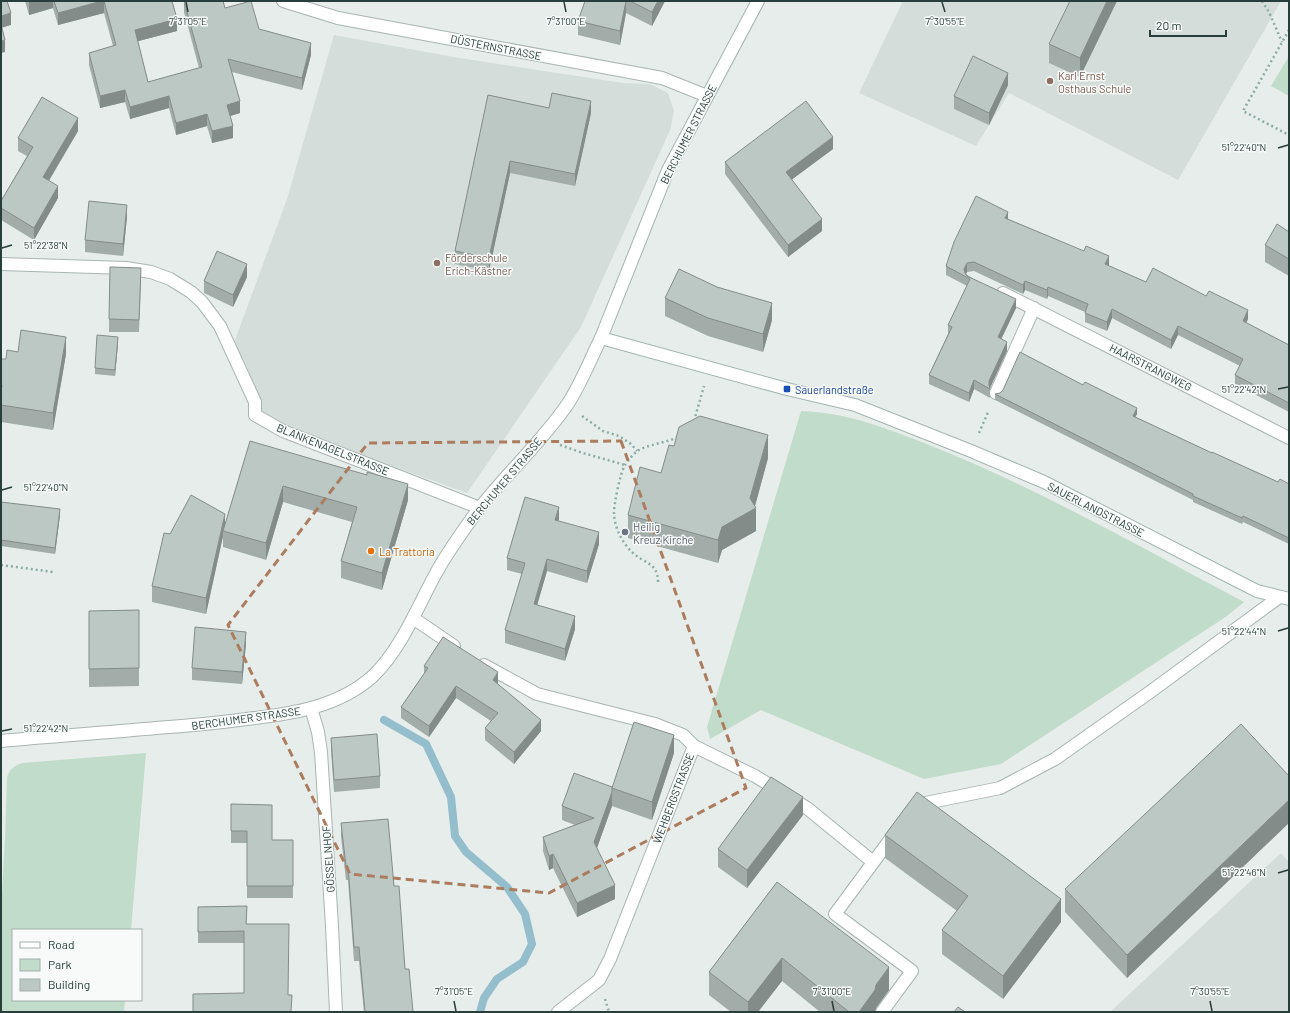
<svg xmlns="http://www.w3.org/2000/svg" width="1290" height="1013" font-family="Barlow,sans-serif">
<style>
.built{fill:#d4ddda}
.green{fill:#c2dccb}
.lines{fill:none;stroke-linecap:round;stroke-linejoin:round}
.stream{stroke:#95becc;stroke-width:8}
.lane-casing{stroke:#a9b5b2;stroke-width:14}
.street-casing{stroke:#a9b5b2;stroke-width:14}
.secondary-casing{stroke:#a3b5b0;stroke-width:14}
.path{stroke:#8aada6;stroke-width:2.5;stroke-dasharray:2 3;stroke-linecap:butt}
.lane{stroke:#fff;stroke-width:12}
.street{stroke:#fff;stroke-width:12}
.secondary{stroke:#fff;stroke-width:12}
.wall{fill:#a2aca9}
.shaded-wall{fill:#848c89}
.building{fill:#bcc8c4;stroke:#848c89}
.marked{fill:none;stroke:#ab7c5e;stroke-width:3;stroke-dasharray:8 5;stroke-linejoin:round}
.ticks{fill:none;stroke:#273e3a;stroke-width:1.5}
.education-dot{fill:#8d6e63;stroke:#f7faf9;stroke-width:1.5}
.transit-dot{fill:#1a4fb4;stroke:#f7faf9;stroke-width:1.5}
.worship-dot{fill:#6b7280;stroke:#f7faf9;stroke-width:1.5}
.food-dot{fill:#e8710a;stroke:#f7faf9;stroke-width:1.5}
.labels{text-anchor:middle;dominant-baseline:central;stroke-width:3;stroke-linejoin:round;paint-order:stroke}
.street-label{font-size:11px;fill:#273e3a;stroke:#f7faf9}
.education-label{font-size:11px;fill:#785e54;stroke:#f7faf9;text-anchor:start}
.transit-label{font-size:11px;fill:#164399;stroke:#f7faf9;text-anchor:start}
.worship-label{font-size:11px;fill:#5b616d;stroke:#f7faf9;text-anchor:start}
.food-label{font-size:11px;fill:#c56008;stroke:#f7faf9;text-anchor:start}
.ticks-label{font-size:10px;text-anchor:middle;fill:#273e3a;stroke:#f7faf9;stroke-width:3;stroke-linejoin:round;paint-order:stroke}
</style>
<rect width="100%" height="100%" fill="#e6edeb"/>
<path class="built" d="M903,1H1281L1178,180L1009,93L976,146L859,93Z
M334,35L459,58L623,83L650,84L668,93L674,111L670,130L581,327L467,493L267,421L255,415L231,351L287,199Z
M1281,853L1289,862V1012H1110Z"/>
<path class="green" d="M1289,56V96L1271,86Z
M801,411C847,412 891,430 934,447C1041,490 1142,548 1244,602L1227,616L1001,764L924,779L761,710L710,739L707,727Z
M146,753L131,930H13V1000H125L124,1012H1V912L5,839L7,777C10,769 14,766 22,763Z"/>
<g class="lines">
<path class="stream" d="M384,720L426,744L451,797L455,836L466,852L507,887L525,914L532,944L523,962L497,979L484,998L480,1012"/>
<defs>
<path id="lane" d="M694,746L755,776L807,808L873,862
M916,805L1000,788L1055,759L1150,692L1278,598
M882,1012L912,971L835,914L895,833"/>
<path id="street" d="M283,1L338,18L662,78L707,96
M1,264L126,268L151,272L170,279L191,292L202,302L220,326L255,402V415L283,431L480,508
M1003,293L1289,438
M996,393L1034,308
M413,618L454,646
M484,665L537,694L655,724L683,735L694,746L610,959L599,980L558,1012
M311,708L318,732L321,752L332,926L336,1012
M1,741C53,736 104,733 156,728C186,726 217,723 247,719C291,714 339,707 373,676C401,649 417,608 435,575C445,556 458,538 470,521C499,480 538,447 567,405C581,384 590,360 601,338"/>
<path id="secondary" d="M758,1L668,170L601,338L787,389L855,405L971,451L1044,482L1257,591L1289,599"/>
</defs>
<use href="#lane" class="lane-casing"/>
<use href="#street" class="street-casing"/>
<use href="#secondary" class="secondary-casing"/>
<path class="path" d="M1262,1L1269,12L1282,42
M1289,30L1243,111L1289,135
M582,416L603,431L619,436L631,444L637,451
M694,421L704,386
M979,433L989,410
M560,445L583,453L625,465
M1,565L53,572
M658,582C658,562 644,564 632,552C622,543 614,526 614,513C614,503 620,474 625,465C627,461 634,454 637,451C649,444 666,443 678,437
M605,999L609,1012"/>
<use href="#lane" class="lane"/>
<use href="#street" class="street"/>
<use href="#secondary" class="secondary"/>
</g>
<path class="wall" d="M25,1H172L177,31L138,41L148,82L199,68L184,12V1H223L225,8L259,29L311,55L302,90L232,72L240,113L230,116L233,138L212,143L207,126L176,135L169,108L130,119L125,102L100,108L89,65V53L113,46L104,13L58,25L53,8L29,15Z
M585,1H665L652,26L626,13L620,45L578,35V21Z
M1117,1L1080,77L1049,63V44Z
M1008,85L989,125L954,109V96Z
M488,95L549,108L591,113L575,186L510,173L489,271L455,264V251Z
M78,131L49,181L58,198L34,240L1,220V201L27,156L18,151V138Z
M833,149L792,179L822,231L788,257L725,174V162Z
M127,217L123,256L85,252V240Z
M1008,219L1109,265L1108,266L1146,282L1248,319L1246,323L1289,345V412L1235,384V375L1240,366L1178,335L1171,349L1112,318L1107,331L1085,322V312L1048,296L1047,299L1025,290L1023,294L974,271L967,272L966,274L1016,308L1001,339L1007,351L990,388V398L974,389L969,402L929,384V375L948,334V325L967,286L946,275V266Z
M1289,232V276L1265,262V245Z
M247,277L233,307L204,293V281Z
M141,280L139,332H109V319Z
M717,287L772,320L763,352L708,336L665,316V298Z
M118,343L115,376L95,374V368Z
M18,352L66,354L53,430L1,422V359H6Z
M995,394L1137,414L1135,417L1212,453L1278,482L1289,484V544L1243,522L1242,524L1193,502V500L995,400Z
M250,441L408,500L382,590L341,578V561L352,522L283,502L266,560L223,547V536L206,614L152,602V586L170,534L225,526Z
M768,458L755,505L756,531L722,550L718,563L628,538V515L661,473Z
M1,502L60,515L55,554L1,546Z
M559,519V521L599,544L587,583L547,571L537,605L575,629L565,661L505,643V630L522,574L507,570V558Z
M139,610V686L89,687V611Z
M246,644L242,684L192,680V668Z
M424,666L498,684L541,731L514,764L485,740V728L491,721L456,698L429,737L401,718V707L424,674Z
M331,738L380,776V788L334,792L331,751Z
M674,753L652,820L612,806L597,848L615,899L577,917L553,868L549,870L543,851V837L575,825L562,820V806L612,787Z
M1289,776L1127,978L1065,912V889Z
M231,804L272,840H293V898H247V843H231Z
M803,815L747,888L718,867V849Z
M341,823L394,886L405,969L413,1012H364L359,961H354L348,880H346L341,837Z
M885,835L1061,922L1003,999L942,954V930L957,911L885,858Z
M777,882L889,990L876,1008L875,1012H820L782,981L758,1012H731L709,995V972Z
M247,906L244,993V943H198V907Z"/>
<path class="shaded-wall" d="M34,1H53V8L29,15V2Z
M102,1H104V13L58,25V13Z
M626,1V13L620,45V31Z
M658,1H665L652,26V12Z
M1107,1H1117L1080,77V58Z
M11,13V25L1,28V16Z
M177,19V31L135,42V30Z
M5,40V52L1,53V41Z
M311,43V55L302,90V78Z
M1008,73V85L989,125V113Z
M125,90V102L100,108V96Z
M169,96V108L130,119V107Z
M240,101V113L227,117V105Z
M591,101V113L575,186V174Z
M207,114V126L176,135V123Z
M78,118V131L43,190V177Z
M233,126V138L212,143V131Z
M833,137V149L786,184V172Z
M510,161V173L489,271V258Z
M58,186V198L34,240V228Z
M127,205V217L123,256V244Z
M1008,212V221L1005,218Z
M822,219V231L788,257V245Z
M1109,256V265L1105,273V264Z
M967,263V272L965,276L964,269Z
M247,264V277L233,307V295Z
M1025,281V290L1023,294V285Z
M1048,287V296L1047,299V290Z
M1016,299V308L998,346V337Z
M772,303V320L763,352V334Z
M1112,309V318L1107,331V322Z
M1248,310V319L1243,330V321Z
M1178,326V335L1171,349V340Z
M66,337V354L53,430V413Z
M118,337V343L115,376V370Z
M1007,342V351L990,388H989V381Z
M974,380V389L969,402V393Z
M1137,408V414L1133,422V416Z
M768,435V458L754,510L756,508V531L722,550L718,563V540L722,527L750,498Z
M408,484V500L382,590V573Z
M283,486V502L266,560V543Z
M559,507V519L555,532V520Z
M60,509V515L55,554V548Z
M225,514V530L223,531V536L206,614V598Z
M599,532V544L587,583V571Z
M547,559V571L534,616V604Z
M575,616V629L565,661V649Z
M246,632V644L242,684V672Z
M498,672V684L493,691V680Z
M456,686V698L429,737V726Z
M541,720V731L514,764V752Z
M674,735V753L652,820V802Z
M612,792V806L594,856V842Z
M803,797V815L747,888V870Z
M1289,800V823L1127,978V955Z
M553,854V868L549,870V856Z
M615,885V899L577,917V903Z
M1061,899V922L1003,999V976Z
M782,958V981L758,1012H748V1002Z
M889,967V990L876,1008L875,1012H859L876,985Z"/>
<path class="building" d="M1,1H7L11,13L1,16Z
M54,1H102L58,13Z
M104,1H172L177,19L135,30L148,82L202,67L184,1H223L225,8L251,1L259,29L311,43L302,78L228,59L240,101L227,105L233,126L212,131L207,114L176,123L169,96L130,107L125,90L100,96L89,53L116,45Z
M585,1H626L620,31L578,21Z
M630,1H658L652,12Z
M1070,1H1107L1080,58L1049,44Z
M1,24L5,40L1,41Z
M973,56L1008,73L989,113L954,96Z
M552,93L591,101L575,174L510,161L489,258L455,251L488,95L549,108Z
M42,97L78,118L43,177L58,186L34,228L1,208V201L33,147L18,138Z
M806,101L833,137L786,172L822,219L788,245L725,162Z
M976,196L1008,212L1005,218L1084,251L1086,246L1109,256L1105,264L1146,282L1153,268L1206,296L1209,291L1248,310L1243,321L1289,345V403L1235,375L1243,359L1178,326L1171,340L1112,309L1107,322L1085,313L1088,304L1048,287L1047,290L1025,281L1023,285L974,262L967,263L964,269L965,273L967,276L1016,299L998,337L1007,342L989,381V385L990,389L974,380L969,393L929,375L952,327L948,325L970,279L946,266L954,242Z
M89,201L127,205L123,244L85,240Z
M1277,224L1289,232V259L1265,245Z
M217,251L247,264L233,295L204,281Z
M110,267L141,268L139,320L109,319Z
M679,269L717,287L772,303L763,334L708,318L665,298Z
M21,330L66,337L53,413L1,405V391L2,385L1,384V359H6L7,350L18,352Z
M97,335L118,337L115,370L95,368Z
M1020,352L1083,385L1085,382L1137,408L1133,416L1212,453V452L1278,482L1280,479L1289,484V538L1243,516L1242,518L1193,496V494L995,394L1000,393L1003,390Z
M700,416L768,435L750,498L756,508L722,527L718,540L628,515L640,467L661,473L669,445L674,446L679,427Z
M250,441L367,475V472L408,484L382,573L341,561L357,507L283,486L266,543L223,531Z
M191,495L225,514L206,598L152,586L164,533L170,534Z
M525,497L559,507L555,520L599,532L587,571L547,559L534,604L575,616L565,649L505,630L525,563L507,558Z
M1,502L60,509L55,548L1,540Z
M139,610V668L89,669V611Z
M195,627L246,632L242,672L192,668Z
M443,637L498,672L493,680L541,720L514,752L485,728L498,713L456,686L429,726L401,707L428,668L424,666Z
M634,722L674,735L652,802L612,788Z
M1241,724L1289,776V800L1127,955L1065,889Z
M377,734L380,776L334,780L331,738Z
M574,773L612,787V792L594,842L615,885L577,903L553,854L549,856L543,837L594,818L562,806Z
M771,777L803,797L747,870L718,849Z
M917,792L1061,899L1003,976L942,930L968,896L885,835Z
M231,804L272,805V840H293V886H247V831H231Z
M388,819L394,886H399L405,969H409L413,1012H365L359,947H354L348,866H346L341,823Z
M777,882L889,967L876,985L875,990L859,1012H849L782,958L748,1002L709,972Z
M247,906L246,924H289L288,995H292L291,1012H193V994L244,993V931L198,932V907Z
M958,1007L965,1012H954Z"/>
<path class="marked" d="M621,441L746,788L549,893L350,874L228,625L368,443Z"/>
<path class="ticks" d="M186,2L188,12M564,2L566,12M942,2L945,12M1278,148L1288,145M2,248L12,245M1278,389L1288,387M2,490L12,487M1278,631L1288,628M2,731L12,729M1278,873L1288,870M454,1001L456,1011M832,1001L834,1011M1210,1001L1212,1011"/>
<g class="education-dot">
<circle cx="1050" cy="81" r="4"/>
<circle cx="437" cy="263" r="4"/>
</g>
<rect class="transit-dot" x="783" y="385" width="8" height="8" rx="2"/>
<circle class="worship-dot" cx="625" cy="532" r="4"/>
<circle class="food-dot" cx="371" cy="551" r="4"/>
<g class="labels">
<g class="street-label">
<text transform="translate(496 47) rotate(11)">DÜSTERNSTRASSE</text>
<text transform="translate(688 134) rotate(-63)">BERCHUMER STRASSE</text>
<text transform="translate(1151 367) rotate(27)">HAARSTRANGWEG</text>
<text transform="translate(333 449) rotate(22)">BLANKENAGELSTRASSE</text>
<text transform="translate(504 481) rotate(-50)">BERCHUMER STRASSE</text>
<text transform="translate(1096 509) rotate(27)">SAUERLANDSTRASSE</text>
<text transform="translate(246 718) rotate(-8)">BERCHUMER STRASSE</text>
<text transform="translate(673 798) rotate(-69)">WEHBERGSTRASSE</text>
<text transform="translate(328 859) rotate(-94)">GÖSSELNHOF</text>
</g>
<g class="education-label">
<text x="1058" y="75">Karl Ernst<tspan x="1058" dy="13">Osthaus Schule</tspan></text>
<text x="445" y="257">Förderschule<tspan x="445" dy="13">Erich-Kästner</tspan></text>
</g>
<g class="transit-label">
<text x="795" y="389">Sauerlandstraße</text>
</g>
<g class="worship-label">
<text x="633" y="526">Heilig<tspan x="633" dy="13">Kreuz Kirche</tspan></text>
</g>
<g class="food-label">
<text x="379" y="551">La Trattoria</text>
</g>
</g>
<g class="ticks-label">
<text x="188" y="25">7°31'05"E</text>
<text x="566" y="25">7°31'00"E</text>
<text x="945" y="25">7°30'55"E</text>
<text x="1244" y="151">51°22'40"N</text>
<text x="46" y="249">51°22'38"N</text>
<text x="1244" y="393">51°22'42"N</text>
<text x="46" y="491">51°22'40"N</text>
<text x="1244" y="635">51°22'44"N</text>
<text x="46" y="732">51°22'42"N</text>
<text x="1244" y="876">51°22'46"N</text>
<text x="454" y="995">7°31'05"E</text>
<text x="832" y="995">7°31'00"E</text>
<text x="1210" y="995">7°30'55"E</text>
</g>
<rect width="1290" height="1013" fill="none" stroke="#273e3a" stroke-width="4"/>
<rect x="12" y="929" width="130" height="72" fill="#f7faf9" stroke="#a4afad"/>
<rect x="20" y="942" width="20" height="6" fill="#ffffff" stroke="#a4afad"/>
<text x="48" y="949" font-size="12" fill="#273e3a">Road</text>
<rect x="20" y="959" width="20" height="12" fill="#c2dccb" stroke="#a4afad"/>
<text x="48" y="969" font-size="12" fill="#273e3a">Park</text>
<rect x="20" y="979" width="20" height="12" fill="#bcc8c4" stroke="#a4afad"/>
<text x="48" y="989" font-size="12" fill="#273e3a">Building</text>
<path d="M1150 30v6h76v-6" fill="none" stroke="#273e3a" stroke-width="2"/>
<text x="1156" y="30" font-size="12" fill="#273e3a" stroke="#f7faf9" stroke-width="3" paint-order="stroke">20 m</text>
</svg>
